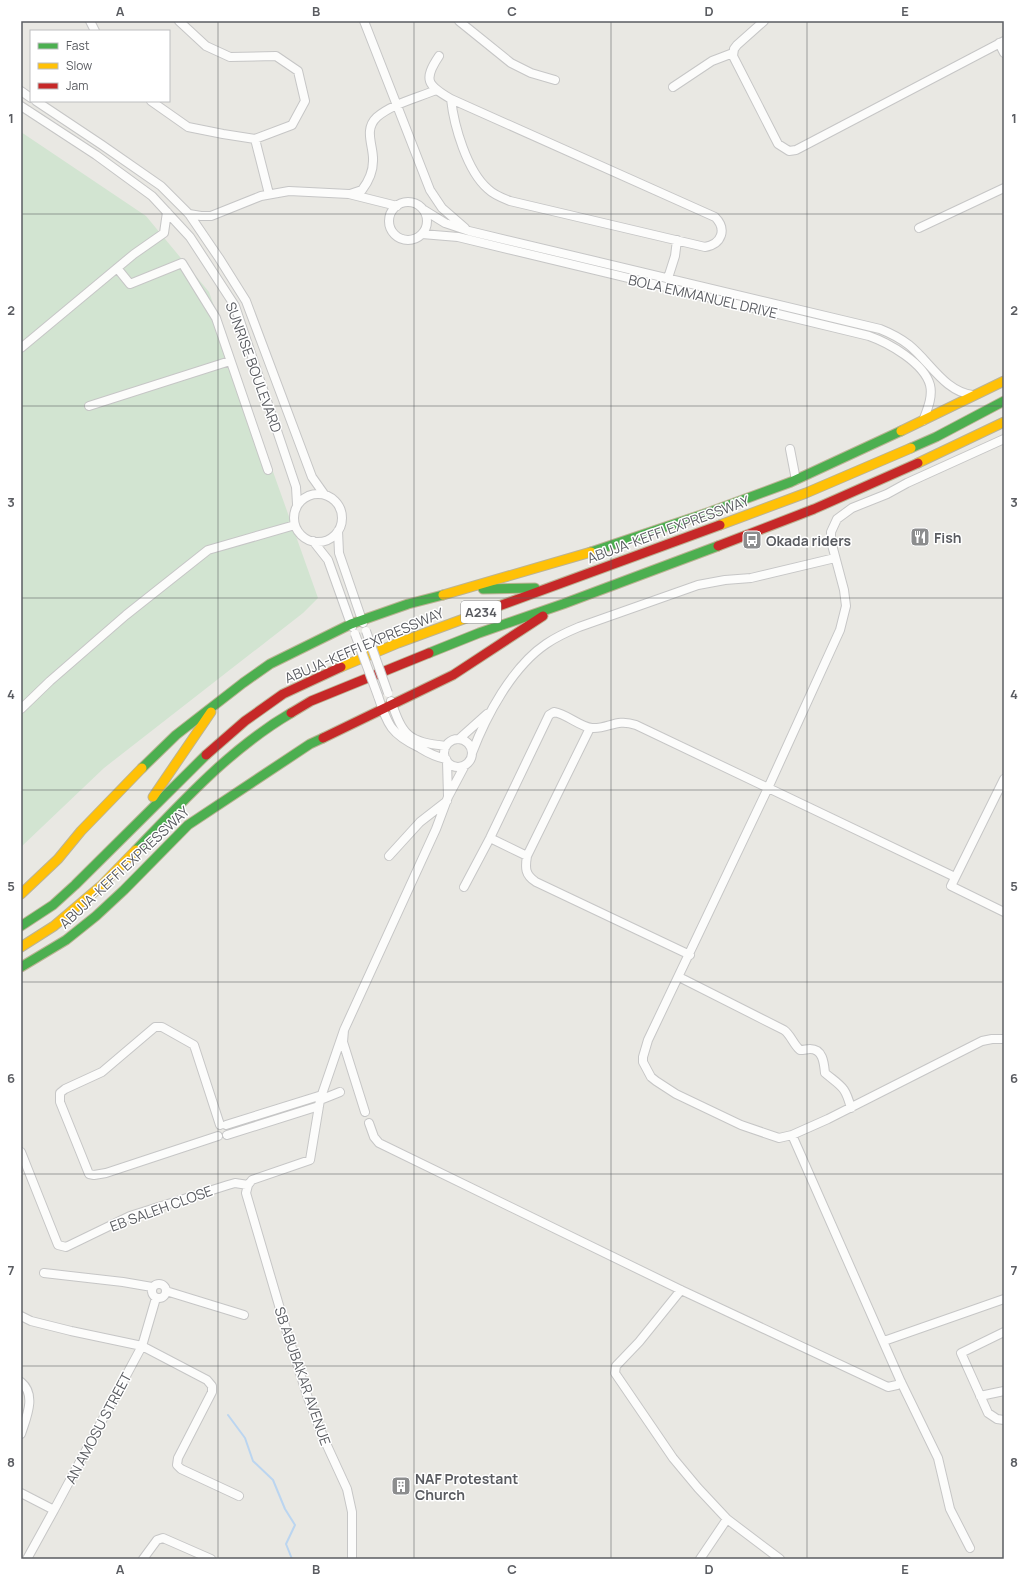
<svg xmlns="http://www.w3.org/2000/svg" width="1025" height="1580" font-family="Manrope,sans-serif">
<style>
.green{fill:#d2e4d1}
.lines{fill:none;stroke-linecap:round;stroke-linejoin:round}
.stream{stroke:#bbd5f0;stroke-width:2}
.street-casing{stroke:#c6c6c6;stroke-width:10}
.fast-casing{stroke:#bcb394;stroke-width:11}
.slow-casing{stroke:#bcb394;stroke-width:11}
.jam-casing{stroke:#bcb394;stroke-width:11}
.street{stroke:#fcfcfb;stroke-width:8}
.fast{stroke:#4caf50;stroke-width:9}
.slow{stroke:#ffc107;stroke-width:9}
.jam{stroke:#c62828;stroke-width:9}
.street-bridge-casing{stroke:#c6c6c6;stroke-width:10;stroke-linecap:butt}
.street-bridge{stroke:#fcfcfb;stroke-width:8}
.grid{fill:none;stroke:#5a5c61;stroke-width:1;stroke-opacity:0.55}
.labels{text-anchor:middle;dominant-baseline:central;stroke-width:3;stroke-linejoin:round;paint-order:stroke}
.shield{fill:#fff;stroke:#8c8d90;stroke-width:1}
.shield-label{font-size:13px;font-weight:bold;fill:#5a5c61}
.street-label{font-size:14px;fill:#5a5c61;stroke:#fff}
.poi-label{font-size:14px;font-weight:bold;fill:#5a5c61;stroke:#fff;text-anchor:start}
.neatline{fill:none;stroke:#5a5c61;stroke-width:1.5}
.grid-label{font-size:13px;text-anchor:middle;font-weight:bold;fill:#5a5c61}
</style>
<rect width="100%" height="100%" fill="#e9e8e3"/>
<path class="green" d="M21,132L146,216L209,292L318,598L303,613L104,768L21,847Z"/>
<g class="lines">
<path class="stream" d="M228,1415L245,1438L253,1461L273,1480L285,1509L295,1525L286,1544L292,1559"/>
<defs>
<path id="street" d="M90,21L95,31
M364,21L430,190L442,208L465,228
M459,21L511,63L531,73L555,80
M764,21L737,45L734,49L733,56L778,144L789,151L796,150L1004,41
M999,43L1004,53
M439,56C423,80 427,85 451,99L715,217C727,229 722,244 705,247L510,201C502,198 494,195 488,189C467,171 454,126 451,99
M673,87L712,61L733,53
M21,91L31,98
M36,101L102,145L161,186L189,214L219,258L246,301L312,477L324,494
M151,101L188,127L223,134L255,139L292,125L305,101L298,71L276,56L230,57L206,46L179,21
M21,106L96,155L152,196L190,237L235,306L296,487L297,504
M255,139L269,194
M350,194L362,190C368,182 373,172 373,161C374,146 363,130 377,117C392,104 417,98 436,90
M389 221a19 19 0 1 1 38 0a19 19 0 1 1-38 0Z
M424,210L445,223L469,231L880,329C890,333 900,338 909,345C930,362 945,392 973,395
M189,214L201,216H211L261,196L289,191L349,194L397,206
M919,228L1004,188
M422,234L458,237L869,336C889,343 924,363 930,385C933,397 927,410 923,421
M117,268L130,284L182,263L216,318L268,470
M668,278L675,256L677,240
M21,348L134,254L164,233L167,212
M89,406L230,361
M1004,439L907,483L887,494L852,508L837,519L831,532V541L844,590L846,606L840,630L768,788L648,1040L643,1057V1062L651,1077L656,1081L676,1094L741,1125L779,1138L792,1135L828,1119L982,1041L992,1039H1004
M790,449L796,480
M294 518a24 24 0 1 1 48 0a24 24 0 1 1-48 0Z
M338,531L339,553L363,623
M313,541L328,560L352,627
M378,696C388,726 391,734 420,748C428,753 436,757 446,759
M391,701C403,736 408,742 446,746
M21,709L50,681L126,615L208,550L295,525
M590,728L527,856C525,868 525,875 536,882L690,955
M459,739L487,714
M444 753a14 14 0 1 1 28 0a14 14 0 1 1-28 0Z
M472,753C486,716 512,667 546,644C556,637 567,632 579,627L698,585L725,580L751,578L835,558
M447,761L448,796
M1004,779L951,886L1004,912
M490,838L527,856
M389,856L420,822L447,801
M464,887L490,838L549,715L554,712C567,714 580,727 592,728C609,729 616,718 636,725L955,877
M679,977L784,1030C791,1035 793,1044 800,1050C804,1050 807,1049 810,1049C823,1049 824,1063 825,1073C842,1087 845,1086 851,1108
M344,1030L320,1100L310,1160L252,1180L248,1185L246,1193L288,1336L308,1398L324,1439L347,1489L352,1512V1559
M320,1100L340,1092
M365,1112L343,1042L344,1030L436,829L448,797L465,765
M369,1123L374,1137L379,1143L681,1290L888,1387L897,1385L901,1382
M226,1125L322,1095
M227,1135L319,1106
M792,1135L901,1382L938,1458L950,1509L970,1548
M218,1136L106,1173L94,1175L89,1174L60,1102V1093L65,1089L102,1072L155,1027H162L194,1045L220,1125
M21,1152L58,1245L66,1247L130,1216L228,1185L235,1183L248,1185
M44,1273L123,1282L152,1287
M152 1291a7 7 0 1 1 14 0a7 7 0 1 1-14 0Z
M681,1290L639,1342L616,1366L615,1373L673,1458L698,1488L727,1519L780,1559
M166,1291L244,1315
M21,1316L31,1321L71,1331L142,1346L207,1380L212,1386V1392L178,1458L177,1465L181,1469L239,1496
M1004,1332L961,1353L988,1413L997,1419L1004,1420
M884,1341L1004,1299
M21,1382C37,1395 26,1418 21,1434
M980,1396L1004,1391
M21,1493L54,1510L27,1559
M54,1510L142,1346L156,1298
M143,1559L157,1540L163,1538L211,1559
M700,1559L727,1519"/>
<path id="fast" d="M911,448L936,437L1004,401
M591,552L710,512L791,482L901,431
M483,589L535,588
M429,653L479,633L563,604L718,546
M142,768L176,735L243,683L270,664L351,624L408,604L443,595
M136,850C184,800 231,748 291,713
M21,926L53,905L75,885L206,755
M21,967L66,940L96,916L124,890L188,825L310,744L323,738"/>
<path id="slow" d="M901,431L1004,381
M918,463L1004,422
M720,525L806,493L911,448
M443,595L591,552
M341,667L398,643L488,610
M153,797L211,712
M21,894L58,859L81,831L142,768
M21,947L54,926L101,886L136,850"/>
<path id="jam" d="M718,546L814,509L918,463
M488,610L720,525
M291,713L311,701L429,653
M323,738L453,675L543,616
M206,755L245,721L283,694L341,667"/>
</defs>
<use href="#street" class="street-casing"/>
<use href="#fast" class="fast-casing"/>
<use href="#slow" class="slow-casing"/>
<use href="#jam" class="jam-casing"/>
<use href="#street" class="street"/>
<use href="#fast" class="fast"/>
<use href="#slow" class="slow"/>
<use href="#jam" class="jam"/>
<defs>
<path id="street-bridge" d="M366,631L388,693
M355,634L378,696"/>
</defs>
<use href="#street-bridge" class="street-bridge-casing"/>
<use href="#street-bridge" class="street-bridge"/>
</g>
<path class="grid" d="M218,21V1559M414,21V1559M611,21V1559M807,21V1559M21,214H1004M21,406H1004M21,598H1004M21,790H1004M21,982H1004M21,1174H1004M21,1366H1004"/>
<defs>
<symbol id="restaurant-square" viewBox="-11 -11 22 22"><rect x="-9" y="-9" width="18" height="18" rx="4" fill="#8c8d8e" stroke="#fff"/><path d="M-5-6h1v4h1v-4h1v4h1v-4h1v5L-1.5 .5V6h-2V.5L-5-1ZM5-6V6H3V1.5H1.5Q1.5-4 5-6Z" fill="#fff"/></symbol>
<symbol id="bus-square" viewBox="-11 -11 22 22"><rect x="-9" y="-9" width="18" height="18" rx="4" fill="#8c8d8e" stroke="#fff"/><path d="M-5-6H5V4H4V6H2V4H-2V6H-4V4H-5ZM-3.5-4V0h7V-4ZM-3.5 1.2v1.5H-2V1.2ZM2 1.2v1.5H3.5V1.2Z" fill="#fff"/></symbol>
<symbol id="building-square" viewBox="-11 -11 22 22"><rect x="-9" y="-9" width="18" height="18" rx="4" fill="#8c8d8e" stroke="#fff"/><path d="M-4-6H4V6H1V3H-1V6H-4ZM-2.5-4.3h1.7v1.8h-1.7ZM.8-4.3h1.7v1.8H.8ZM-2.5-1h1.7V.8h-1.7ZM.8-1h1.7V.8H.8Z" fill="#fff"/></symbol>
</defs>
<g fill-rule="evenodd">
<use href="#restaurant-square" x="909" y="526" width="22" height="22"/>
<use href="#bus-square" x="741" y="529" width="22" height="22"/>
<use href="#building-square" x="390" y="1475" width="22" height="22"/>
</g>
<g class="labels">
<rect class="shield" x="461" y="601" width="40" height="22" rx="3"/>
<g class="shield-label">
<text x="481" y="612">A234</text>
</g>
<g class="street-label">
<text transform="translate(703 296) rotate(13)">BOLA EMMANUEL DRIVE</text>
<text transform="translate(254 367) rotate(70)">SUNRISE BOULEVARD</text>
<text transform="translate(668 529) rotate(-20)">ABUJA-KEFFI EXPRESSWAY</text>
<text transform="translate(364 645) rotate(-23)">ABUJA-KEFFI EXPRESSWAY</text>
<text transform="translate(124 867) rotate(-43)">ABUJA-KEFFI EXPRESSWAY</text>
<text transform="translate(161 1208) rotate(-20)">EB SALEH CLOSE</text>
<text transform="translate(303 1376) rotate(71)">SB ABUBAKAR AVENUE</text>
<text transform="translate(98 1428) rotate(-62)">AN AMOSU STREET</text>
</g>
<g class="poi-label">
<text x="934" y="537">Fish</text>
<text x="766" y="540">Okada riders</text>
<text x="415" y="1478">NAF Protestant<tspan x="415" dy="16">Church</tspan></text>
</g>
</g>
<rect width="1025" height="1580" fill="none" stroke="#ffffff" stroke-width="44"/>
<rect x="30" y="30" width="140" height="72" fill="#ffffff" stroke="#bdbec0"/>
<rect x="38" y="43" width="20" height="6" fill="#4caf50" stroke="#bdbec0"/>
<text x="66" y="50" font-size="12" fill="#5a5c61">Fast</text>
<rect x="38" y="63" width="20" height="6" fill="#ffc107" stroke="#bdbec0"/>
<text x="66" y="70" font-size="12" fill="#5a5c61">Slow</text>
<rect x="38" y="83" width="20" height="6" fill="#c62828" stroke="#bdbec0"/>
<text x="66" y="90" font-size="12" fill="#5a5c61">Jam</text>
<rect x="22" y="22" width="981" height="1536" class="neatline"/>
<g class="grid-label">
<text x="120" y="16">A</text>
<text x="316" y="16">B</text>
<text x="512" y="16">C</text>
<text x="709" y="16">D</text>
<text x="905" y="16">E</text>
<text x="11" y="123">1</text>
<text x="1014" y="123">1</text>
<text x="11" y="315">2</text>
<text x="1014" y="315">2</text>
<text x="11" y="507">3</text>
<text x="1014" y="507">3</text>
<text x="11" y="699">4</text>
<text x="1014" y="699">4</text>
<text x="11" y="891">5</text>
<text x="1014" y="891">5</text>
<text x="11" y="1083">6</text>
<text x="1014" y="1083">6</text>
<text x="11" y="1275">7</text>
<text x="1014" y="1275">7</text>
<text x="11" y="1467">8</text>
<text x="1014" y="1467">8</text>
<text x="120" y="1574">A</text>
<text x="316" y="1574">B</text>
<text x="512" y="1574">C</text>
<text x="709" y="1574">D</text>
<text x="905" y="1574">E</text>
</g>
</svg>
